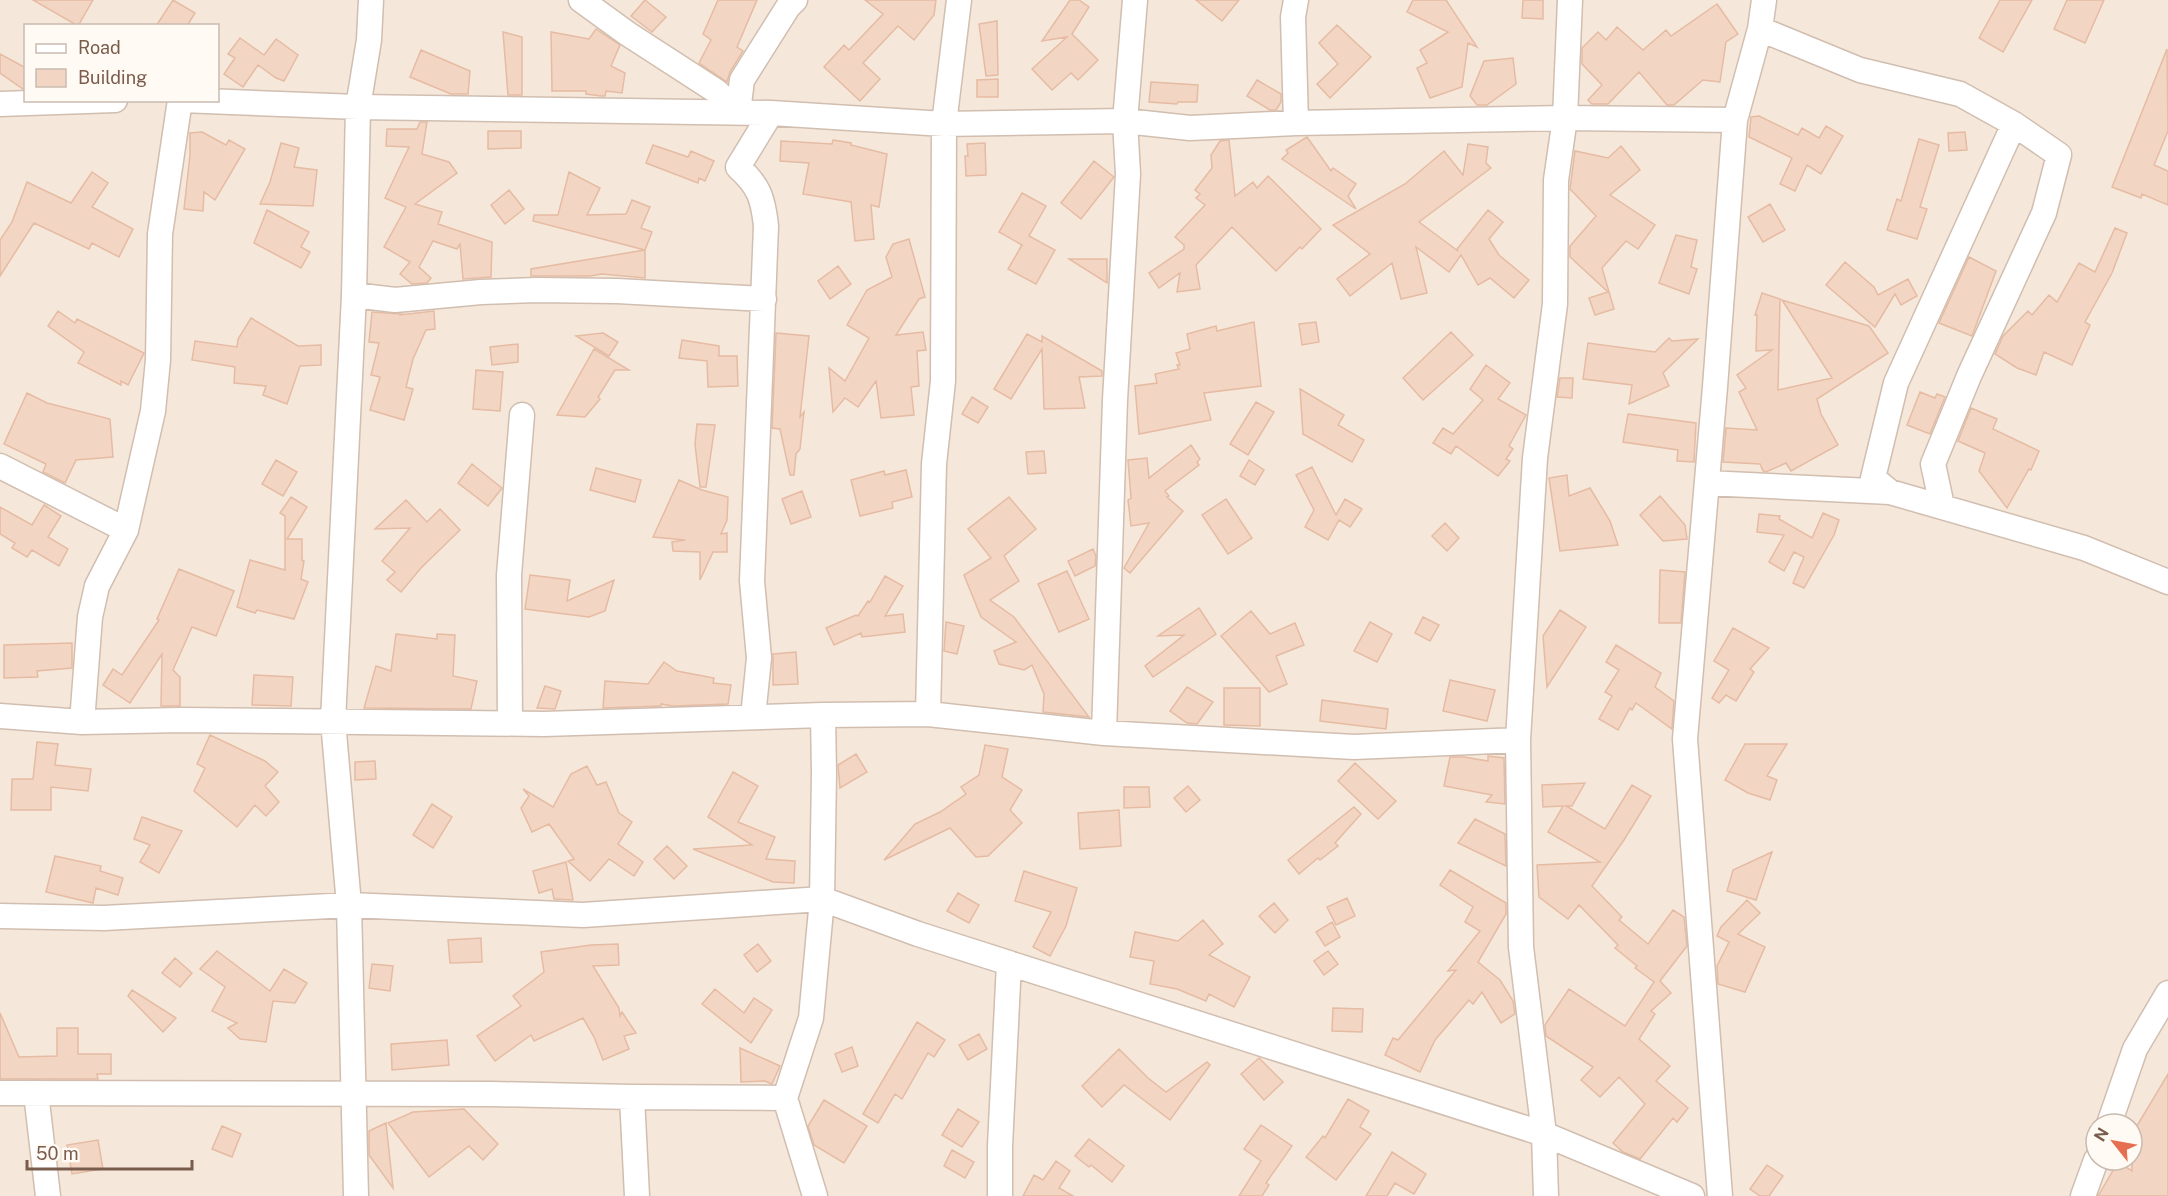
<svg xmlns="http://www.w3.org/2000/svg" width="2168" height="1196" font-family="'Public Sans',sans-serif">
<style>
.residential{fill:#f5e8da;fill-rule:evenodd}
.building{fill:#f3d5c3;stroke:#e6bba3;stroke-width:1.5}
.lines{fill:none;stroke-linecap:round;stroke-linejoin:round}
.minor-casing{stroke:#d1beb0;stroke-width:27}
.minor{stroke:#fff;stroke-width:24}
</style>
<rect width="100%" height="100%" fill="#fdf6ec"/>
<path class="residential" d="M0,0H2168V1196H0ZM26,26H218V100H26ZM2096,1124H2132V1160H2096Z"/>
<path class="building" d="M33,0H93L78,26Z
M173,0L195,13L187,26H156Z
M645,0L666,17L652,32L631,16Z
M718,0H757L737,47L743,51L730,72L727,82L699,63L711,40L703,34Z
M865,0H936L934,15L914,40L898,26L863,63L880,79L860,101L824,67L844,45L849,50L883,14Z
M1070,0H1079L1089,7L1072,34L1098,60L1078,80L1071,73L1052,90L1032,69L1067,37L1042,41Z
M1196,0H1239L1222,21Z
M1413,0H1446L1477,47L1468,43L1462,87L1430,98L1417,68L1427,63L1420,50L1448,32L1407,12Z
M1523,0H1543V19L1522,18Z
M2000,0H2032L2003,52L1979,38Z
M2067,0H2104L2085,43L2054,29Z
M1717,4L1738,34L1726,42L1720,82L1703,80L1674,105H1667L1639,72L1608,104H1592L1588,100L1602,85L1582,64V48L1598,32L1606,40L1617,27L1643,50L1666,30L1671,36Z
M997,21L998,75L986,76L979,24Z
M1337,25L1371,57L1330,98L1317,84L1338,64L1319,43Z
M596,29L620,45L611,66L625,73L622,93L606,91L605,96H601L586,94V91H552L551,32L589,39Z
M503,32L522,37V95H508Z
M240,38L264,55L276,39L298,55L284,81L276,78L258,65L243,87L224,74L235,58L228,54Z
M2167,49L2168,131L2154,165L2168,171V205L2142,194L2141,198L2112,187Z
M421,50L470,71L468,94H451L410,77Z
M0,54L26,68V89H23L0,73Z
M1513,58L1516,84L1487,105H1477L1470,96L1484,61Z
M998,79V97H977V80Z
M1257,80L1281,94V102L1276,110H1270L1247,96Z
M1151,82L1198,85L1197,102H1178L1177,104L1149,102Z
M1759,116L1798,135L1802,128L1819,138L1826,126L1843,136L1821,174L1807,165L1795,191L1780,184L1792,158L1749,137L1751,117Z
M420,122H427L422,154L449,162L457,173L415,204L442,212L438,224L492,242L491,277L463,279L460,244L457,249L433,241L419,267L431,278L427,283L412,284L400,274L410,262L384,247L406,207L385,198L409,147L386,146L387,129H417Z
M488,131H521V148L488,149Z
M202,132L226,145L229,140L245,149L215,200L204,192L203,211L184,209L190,155V133Z
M1965,132L1967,150L1949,151L1948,133Z
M1307,137L1331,171L1333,168L1356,184L1348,196L1356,209L1282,159L1288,153L1286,150Z
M1919,139L1939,145L1920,207L1927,209L1917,239L1887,230L1897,199L1901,201Z
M833,140L851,143V145L887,154L879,207L871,205L874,239L855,241L851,202L803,194L809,163L780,161L781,141L832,144Z
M1229,140L1235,196L1253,182L1257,188L1268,176L1321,229L1302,249L1300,247L1276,271L1232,227L1196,265L1200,289L1177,292L1180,273L1159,288L1149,273L1184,249V245L1175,237L1205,205L1196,198L1200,194L1195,190L1212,168L1211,155L1220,141Z
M281,143L299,148L294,167L317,170L313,206L260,204L270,182Z
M985,143L986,175L966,176L965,156H968L967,144Z
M1468,144L1488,147L1486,163L1491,168L1419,222L1458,251L1457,249L1488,210L1503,222L1489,239L1499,255L1529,280L1514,298L1490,278L1478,285L1461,255L1449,272L1416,247L1427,293L1401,299L1392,263L1350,296L1337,279L1370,254L1333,225L1405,184L1444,151L1463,175Z
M653,145L688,157L691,151L714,161L705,181L699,178L698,183L646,163Z
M1621,146L1640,170L1610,195L1655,225L1638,249L1626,241L1602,268L1614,309L1595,315L1589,298L1608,292L1570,257V246L1596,216L1570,189L1575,151L1608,158Z
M1094,161L1114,177L1081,219L1061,203Z
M92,172L108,183L92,207L133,229L119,257L92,243L89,249L34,223L0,276V240L12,222L27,182L71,203Z
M569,172L600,188L587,215L626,214L632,200L650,207L641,228L652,232L645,250L533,221L534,215H558Z
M509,190L524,209L505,224L491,205Z
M1022,193L1046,206L1029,236L1055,250L1036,284L1008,269L1022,245L999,232Z
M1770,204L1785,230L1763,242L1748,217Z
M267,210L309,232L301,247L310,252L301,268L254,243Z
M2115,228L2127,233L2112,273L2085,322L2090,325L2072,365L2044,352L2036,375L2017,368L1995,354L2003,336L2028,311L2032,315L2049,295L2057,302L2079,263L2095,272Z
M1676,235L1697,240L1691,267L1697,269L1689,294L1659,283Z
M909,239L925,297L919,299L896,335L923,332L926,350L917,351L919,386L911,387L914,415L881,418L876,381L858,407L845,398L833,412L829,368L845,381L869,338L847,325L867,290L892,277L886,257L893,244Z
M645,250V278L602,274L590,276H531V269Z
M1969,257L1996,271L1972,336L1939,323Z
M1069,259H1107V283Z
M1845,262L1874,287L1878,295L1908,279L1917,296L1901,305L1895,294L1875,327L1826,285Z
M838,266L851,284L830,299L818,281Z
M1762,293L1780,299L1778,390L1832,378L1782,300L1869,326L1888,353L1817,399L1821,414L1838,445L1791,471L1786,463L1766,472L1763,471L1760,464L1723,462L1726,428L1757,430L1739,392L1746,388L1737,375L1772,350L1756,351L1757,315H1755Z
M58,311L75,323L77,319L144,353L128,385L121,381V385L78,363L84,352L48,326Z
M434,311L435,329L426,330L413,359L406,387L413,389L404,420L370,410L380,377L371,375L379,343L369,342L372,312L401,314L399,315Z
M251,318L298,346L321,345V365L300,366L287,404L263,395L266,386L234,383L235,367L192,360L195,341L237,347L238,339Z
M1254,322L1261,386L1204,393L1211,420L1139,434L1135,386L1157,383L1155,374L1179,369L1177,365H1180L1176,353L1190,349L1187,334L1216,326L1217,331Z
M1316,322L1319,342L1302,345L1299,324Z
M1451,332L1473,355L1423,400L1403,378Z
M603,333L618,342L609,356L576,336Z
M776,333L809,336L800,417L804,412L800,449L796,454L794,475H790L780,429L772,428Z
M1027,334L1042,342V336L1102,371V376L1079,377L1085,408L1044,409L1042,349L1011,399L994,389Z
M1669,338L1672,341L1698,339L1663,373L1669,386L1629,404L1632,385L1583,379L1588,343L1655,352Z
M682,340L719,346V356H737L738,386L708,387L707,361L679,358Z
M518,344V362L492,365L490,347Z
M594,349L629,370H615L598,397L600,399L585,417L557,415Z
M1486,365L1510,383L1498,399L1526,415L1509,446L1513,449L1506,459L1510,461L1498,476L1456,446L1451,454L1433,443L1443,428L1453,434L1483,400L1470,389Z
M476,370L503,372L500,411L473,409Z
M1560,378H1573L1572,398L1557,397Z
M1300,389L1344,415L1338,425L1364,440L1352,462L1303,434Z
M1920,392L1935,398L1937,394L1945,397L1930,434L1907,425Z
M27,393L47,403L110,419L113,457L76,460L65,483L43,472L46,464L4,444Z
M972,397L988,407L978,423L962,414Z
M1256,402L1274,412L1248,455L1230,444Z
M1971,408L1997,419L1993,429L2039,451L2031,470L2029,469L2007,508L1979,471L1985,453L1958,441Z
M1628,414L1696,423L1694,462L1677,461L1678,450L1623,442Z
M697,424L715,425L706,487H700L695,444Z
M1191,445L1200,459L1197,462L1199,465L1165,491L1169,496L1167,497L1183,511L1130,573L1124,568L1149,523L1131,526L1128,500L1131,498L1128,460L1147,458L1149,478Z
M1044,451L1046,473L1028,474L1026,452Z
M276,460L297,472L283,496L262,484Z
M1249,460L1264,470L1255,485L1240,476Z
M472,464L502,488L488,506L458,483Z
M1312,467L1336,515L1345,499L1362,509L1350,527L1339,520L1328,540L1305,527L1314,510L1296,475Z
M596,468L641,480L635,502L590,490Z
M906,470L912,497L892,502L893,508L860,516L851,480L884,471L885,475Z
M1567,475L1569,496L1590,488L1610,521L1618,545L1560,551L1549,478Z
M679,480L702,490L728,497L727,520L721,534L727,533V552H713L700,580V552L673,551L672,542L685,540L653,537Z
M802,491L811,517L791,524L782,499Z
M1660,496L1685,525L1687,539L1663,541L1640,515Z
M291,497L307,507L287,539H302V560L304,561L301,579L308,582L294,619L257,610L255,613L237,607L250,560L285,570V516L280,513Z
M1009,497L1036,529L1004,556L1019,581L990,600L1014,617L1089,717L1043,712L1044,694L1032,665L1024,670L999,664L994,651L1016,642L981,617L964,575L991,558L968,529Z
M1226,499L1252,538L1228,554L1202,515Z
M406,500L427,522L440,509L460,530L421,568L401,592L387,580L395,572L382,561L410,528L375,529Z
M44,505L61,516L48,537L68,549L59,566L32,550L27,557L12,548L15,543L0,534V507L32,525Z
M1823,513L1839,520L1834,535L1804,588L1793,583L1804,557L1794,552L1784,571L1769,562L1784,535L1757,532L1759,514L1780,516L1779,519L1812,538Z
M1445,523L1459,538L1447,551L1432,536Z
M1093,549L1096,556L1095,566L1075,576L1068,561Z
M179,569L234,591L216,636L192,627L173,670L180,677V706H161L162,654L130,703L103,685L113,669L122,675L159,620L157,619Z
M1660,570L1685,572L1681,623H1659Z
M1067,571L1089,619L1059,632L1038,584Z
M530,575L570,580L567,601L614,580L605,611L589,617L525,609Z
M885,576L903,586L885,616L903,614L905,632L862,637L861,633L834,645L826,628L856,615L858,616L868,601L870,602Z
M1199,608L1216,634L1153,677L1145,666L1184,635L1158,636Z
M1560,610L1586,627L1547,687L1543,636Z
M1251,611L1270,634L1295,623L1304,645L1276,656L1287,684L1269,692L1221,636Z
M1423,617L1439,625L1430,641L1415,633Z
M946,622L964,626L957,654L944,651Z
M1370,622L1392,634L1377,662L1354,651Z
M1733,628L1769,648L1750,669L1754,672L1736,701L1726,695L1719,703L1712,698L1729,670L1714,661Z
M396,634L437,639V634L455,635L453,676L477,681L471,709L364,708L376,666L391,671Z
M72,643V668L37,671L38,677L4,678V645Z
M1616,645L1661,673L1655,687L1674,701L1672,729L1636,703L1632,710L1630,708L1618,730L1599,719L1612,696L1605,692L1619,670L1606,662Z
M796,652L798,684L773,685V654Z
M664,662L677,671L714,678L713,683L731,685L728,704L673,706L661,704V706L603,708L605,681L648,684Z
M254,675L293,677L291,706L252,705Z
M1450,680L1495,690L1487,721L1443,711Z
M545,686L561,691L555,709L537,708Z
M1187,687L1213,702L1197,724L1187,723L1170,711Z
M1224,688H1260V726L1224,725Z
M1322,700L1388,709L1386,729L1320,721Z
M210,735L265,761L278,772L265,786L279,802L266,816L255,805L237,827L194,791L205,768L197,764Z
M37,742L58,744L55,765L91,769L88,791L51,787V810H11L12,779H33Z
M1745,744H1787L1767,776L1777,780L1770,800L1748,793L1725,780Z
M985,745L1008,749L1002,777L1022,790L1010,810L1022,823L988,856L976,857L950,828L884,860L915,824L940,812L966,794L961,787L979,775Z
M856,754L867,772L840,788L838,765Z
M1488,756L1504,758L1505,804L1486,802L1492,795L1444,786L1450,757H1464L1488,761Z
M375,761L376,779L355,780V762Z
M1355,763L1396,801L1378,819L1338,781Z
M587,766L597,785L606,782L619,813L632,822L618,844L643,862L634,876L609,859L590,881L568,861L574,859L549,824L532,832L521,808L529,796L523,789L553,807L571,774Z
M733,772L758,786L738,822L775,837L766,859L795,861L794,883L773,882L693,849L752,845L708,817Z
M1585,783L1572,806H1566L1605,829L1632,785L1651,796L1624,840L1592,886L1622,917L1619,920L1648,944L1673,910L1684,917L1687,946L1660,981L1671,993L1651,1011L1655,1014L1639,1039L1670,1066L1656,1081L1688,1108L1677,1122L1673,1118L1640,1159L1623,1152L1613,1143L1645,1104L1619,1077L1600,1097L1581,1080L1593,1067L1546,1036L1545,1025L1569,989L1625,1026L1654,982L1635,968L1637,966L1615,948L1618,945L1579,905L1568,919L1539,897L1537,865L1600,862L1548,832L1563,806L1543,807L1542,785Z
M1188,786L1200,800L1186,812L1174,798Z
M1124,787H1149L1150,807L1124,808Z
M432,804L452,817L433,848L413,835Z
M1354,807L1361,814L1335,843L1338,846L1320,860L1318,858L1299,874L1288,860Z
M1119,810L1121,846L1080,849L1078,813Z
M142,817L182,831L159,873L140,862L150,845L134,839Z
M1475,819L1505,834L1506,866L1458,843Z
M667,846L687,866L674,879L654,859Z
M1772,852L1756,900L1727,891L1733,870Z
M55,856L101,866L100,871L123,878L118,895L96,888L93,903L46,892Z
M566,862L573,900L554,899L552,889L539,893L533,871Z
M1450,870L1506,903V914L1478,962L1500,980L1513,1001L1515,1014L1501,1023L1482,992L1473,1004L1469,1000L1435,1040L1420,1072L1385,1055L1393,1038L1398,1040L1456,970L1448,971L1480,931L1465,922L1473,907L1440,885Z
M1024,871L1077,888L1066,926L1050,956L1033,947L1051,912L1015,901Z
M958,893L979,905L969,923L947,911Z
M1347,898L1355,916L1336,925L1327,907Z
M1747,900L1760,913L1738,934L1765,947L1745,992L1718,984L1717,966L1729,942L1717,936L1721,927Z
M1274,903L1288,920L1275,933L1259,916Z
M1203,920L1223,944L1209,955L1250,977L1234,1007L1209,994L1206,1001L1177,989L1150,984L1154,961L1130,957L1135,932L1178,941Z
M1332,922L1340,937L1325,946L1316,932Z
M481,938L482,962L450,963L448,940Z
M618,944L619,965L593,966L619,1008L620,1016L622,1012L636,1033L624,1036L629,1049L603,1060L594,1037L583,1018L534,1041L531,1035L495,1061L477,1036L521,1006L513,996L544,972L541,952L591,945Z
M758,944L771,961L757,972L744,955Z
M217,951L270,991L284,969L307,983L295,1003L273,1001L266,1042L240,1039L228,1028L237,1023L212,1011L225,987L200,969Z
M1328,951L1338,964L1324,975L1314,961Z
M175,958L192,973L180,987L162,973Z
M372,964L393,966L390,991L369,988Z
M715,989L744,1013L754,998L772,1010L751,1043L702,1004Z
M132,990L176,1018L163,1032L128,996Z
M1333,1008L1363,1009L1362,1032L1332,1031Z
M0,1013L19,1057L57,1056V1028H78V1054H111V1074H97L98,1079H0Z
M917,1022L945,1040L934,1057L928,1053L902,1099L895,1094L878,1123L863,1114Z
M979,1034L987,1049L968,1060L959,1045Z
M447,1040L449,1065L392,1070L391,1044Z
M852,1047L858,1066L842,1072L835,1054Z
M740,1048L780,1066L772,1084L765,1081L741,1082Z
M1119,1049L1148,1078L1166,1092L1207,1062L1210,1065L1170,1120L1124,1085L1102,1107L1082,1086Z
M1259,1058L1283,1082L1264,1100L1241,1074Z
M2168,1074V1196H2098L2118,1162L2132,1171V1134Z
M1348,1099L1369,1111L1360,1127L1371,1134L1336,1180L1306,1157L1323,1136L1325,1138Z
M824,1100L867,1126L844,1163L814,1145L808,1126Z
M464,1109L498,1144L483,1160L469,1146L429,1177L388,1123L413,1112Z
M958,1109L979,1122L962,1147L942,1135Z
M386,1123L393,1188L369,1155V1131Z
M1261,1125L1292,1146L1266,1183L1269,1185L1262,1196H1239L1261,1161L1244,1149Z
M222,1126L241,1134L232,1157L212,1149Z
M1089,1139L1124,1166L1112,1182L1091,1165L1089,1167L1075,1156Z
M98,1140L103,1169L72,1174L67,1145Z
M952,1150L974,1162L965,1178L944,1166Z
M1392,1152L1426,1174L1414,1194L1395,1183L1387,1196H1366Z
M1056,1161L1070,1171L1059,1188L1073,1196H1023L1034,1175L1043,1180Z
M1767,1165L1783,1176L1769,1196H1760L1750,1189Z"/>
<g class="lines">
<defs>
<path id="minor" d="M581,0L628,34L716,91L738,112
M1296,0L1293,17L1296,123
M1760,29L1860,70L1960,94L2014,124L1896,383L1873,478L1890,492
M181,100L358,107L771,113L944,124L1125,121L1190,128L1296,123L1565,118L1735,120
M0,104L115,100
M738,112L742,80L788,7L795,0
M354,295L395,300L481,292L537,290L617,291L764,299
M0,466L126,530
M1707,483L1890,492L2084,548L2168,582
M1942,506L1933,464L1969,376L2044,213L2059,155L2014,124
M928,714L934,464L943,381L944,124L959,0
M823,715L824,773L822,899L918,934L1544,1134L1692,1196
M0,716L82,722L181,720L544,724L823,715L928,714L1104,733L1354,747L1518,740
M753,717L759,658L752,581L766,226C763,198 759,186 738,167L771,113
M82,722L90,617L97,586L126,530L153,411L158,360L160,234L180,100
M510,723L509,575L522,415
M1104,733L1115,400L1128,174L1125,121L1135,0
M0,916L104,918L349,905L583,915L822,899L811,1018L785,1098L815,1196
M0,1093L492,1094L632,1097L785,1098
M36,1093L48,1196
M632,1097L637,1196
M2109,1124L2135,1049L2168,993
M356,1196L349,905L333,721L354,295L358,107L369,40L371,0
M1000,1196V1146L1009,963
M1546,1196L1544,1134L1521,947L1518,740L1535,458L1555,304L1556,180L1565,118L1570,0
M1720,1196L1685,739L1715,387L1735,120L1760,29L1764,0
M2083,1196L2096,1160"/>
</defs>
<use href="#minor" class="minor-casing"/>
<use href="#minor" class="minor"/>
</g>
<rect x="24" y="24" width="195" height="78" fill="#fffaf3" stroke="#cabbb1" stroke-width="1.5"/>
<rect x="36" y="44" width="30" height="9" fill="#ffffff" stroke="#cabbb1" stroke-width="1.5"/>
<text x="78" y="54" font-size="18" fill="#7a5c4d">Road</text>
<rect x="36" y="69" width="30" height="18" fill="#f3d5c3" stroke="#cabbb1" stroke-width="1.5"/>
<text x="78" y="84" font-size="18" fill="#7a5c4d">Building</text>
<g transform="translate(2114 1142) rotate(301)"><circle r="28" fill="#fffaf3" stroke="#cabbb1" stroke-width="1.5"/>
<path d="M0-4.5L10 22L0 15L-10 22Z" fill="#e76f51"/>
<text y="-9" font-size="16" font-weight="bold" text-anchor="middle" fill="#7a5c4d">N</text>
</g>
<path d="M27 1160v9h165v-9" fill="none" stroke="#7a5c4d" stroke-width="3"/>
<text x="36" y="1160" font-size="18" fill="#7a5c4d" stroke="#fffaf3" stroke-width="4.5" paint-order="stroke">50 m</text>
</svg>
